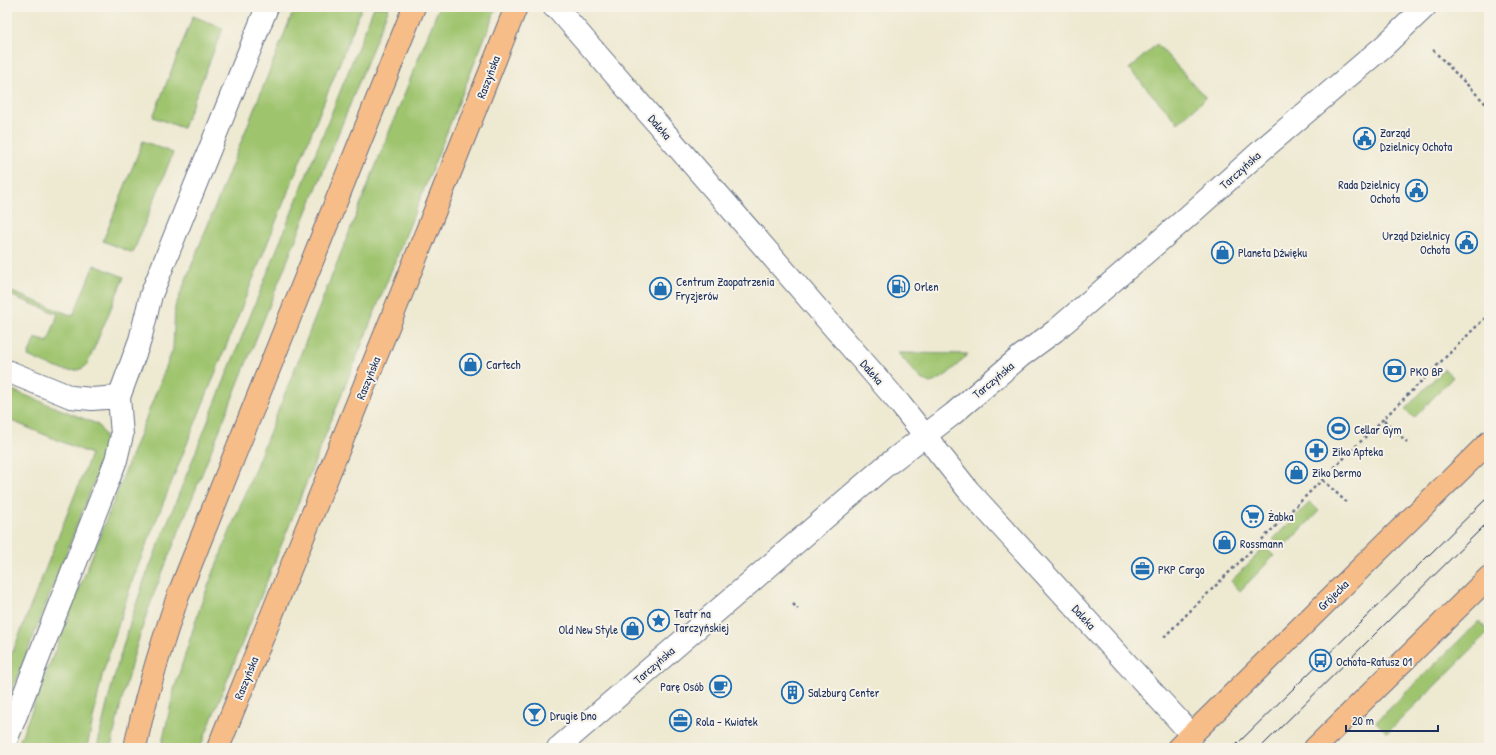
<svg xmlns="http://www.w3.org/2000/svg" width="1496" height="755" font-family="'Patrick Hand',sans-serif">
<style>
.green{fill:#9fc46e;stroke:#5d7a66}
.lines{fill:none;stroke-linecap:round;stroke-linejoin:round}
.minor-casing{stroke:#657086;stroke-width:24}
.major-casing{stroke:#657086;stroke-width:24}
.path{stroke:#657086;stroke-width:2.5;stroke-dasharray:3 3;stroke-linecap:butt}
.minor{stroke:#fff;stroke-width:22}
.major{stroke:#f7bd88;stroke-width:22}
.tram{stroke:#1b2f5e;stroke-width:1}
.labels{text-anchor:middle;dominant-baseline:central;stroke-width:4;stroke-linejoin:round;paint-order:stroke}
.street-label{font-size:12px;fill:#1b2f5e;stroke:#f7f3e8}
.poi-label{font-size:12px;fill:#1b2f5e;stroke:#f7f3e8;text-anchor:start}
</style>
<rect width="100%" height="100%" fill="#f7f3e8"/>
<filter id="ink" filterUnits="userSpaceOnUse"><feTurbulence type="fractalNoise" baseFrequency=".025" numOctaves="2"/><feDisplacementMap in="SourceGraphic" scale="8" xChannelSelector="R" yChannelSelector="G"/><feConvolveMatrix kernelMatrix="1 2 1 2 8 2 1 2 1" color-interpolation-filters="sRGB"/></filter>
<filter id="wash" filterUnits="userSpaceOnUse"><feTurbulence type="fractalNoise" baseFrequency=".012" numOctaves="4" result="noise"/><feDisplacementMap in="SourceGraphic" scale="16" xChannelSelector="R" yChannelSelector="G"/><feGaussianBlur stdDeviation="0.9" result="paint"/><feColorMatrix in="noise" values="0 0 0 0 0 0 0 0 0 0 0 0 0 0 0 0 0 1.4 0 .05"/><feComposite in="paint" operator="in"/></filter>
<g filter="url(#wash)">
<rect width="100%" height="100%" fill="#eee9d1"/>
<path class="green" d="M295,7H362L134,576L102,676L87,748H17L173,349L175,307Z
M374,7H389L155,591C136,642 122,695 111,748H97C109,691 125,636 144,581Z
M439,7H497L200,748H161L174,690L201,604Z
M193,16L223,28L183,128L153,117Z
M1157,44L1206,98L1178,123L1129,69Z
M143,141L173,153L133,253L103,241Z
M94,265L124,277L87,365C72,379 45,363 28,356L35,338L48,342L58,314L7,294V290L73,316Z
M898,353L968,354C957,365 946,379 930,383L921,379Z
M1444,369L1453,377L1414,418L1405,409Z
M7,388L97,424C105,434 107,441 105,454L7,704V666L91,454L7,419Z
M1310,502L1319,511L1282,549L1273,539Z
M1265,547L1274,556L1240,591L1231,581Z
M1479,621L1489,632L1387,733L1376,722Z"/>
</g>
<g filter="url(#ink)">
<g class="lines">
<defs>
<path id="minor" d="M554,7L558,9L900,404L969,491L1192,735
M7,371L71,397L92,399L119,397L140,340L151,295L267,7
M7,738L116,460L122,435L119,397
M558,748L884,467L953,414L1021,356L1055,331L1185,219L1263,149L1384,46L1425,7"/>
<path id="major" d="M135,748C145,696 161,646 178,596L414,7
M218,748L432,218L516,7
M1178,748L1489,442
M1315,748L1489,577"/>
</defs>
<use href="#minor" class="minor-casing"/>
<use href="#major" class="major-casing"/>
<path class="path" d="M1433,50L1489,107
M1384,420L1407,442
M1323,480L1346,502
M793,604L798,609
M1164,637L1489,314"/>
<use href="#minor" class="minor"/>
<use href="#major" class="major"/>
<path class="tram" d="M1233,748L1489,496
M1260,748L1489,521"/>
</g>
</g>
<defs>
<symbol id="civic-ring" viewBox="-11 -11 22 22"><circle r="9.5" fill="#f7f3e8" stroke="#1f6fb2" stroke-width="1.5"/><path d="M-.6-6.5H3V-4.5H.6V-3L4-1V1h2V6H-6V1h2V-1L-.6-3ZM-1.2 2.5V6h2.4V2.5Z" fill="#1f6fb2"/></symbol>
<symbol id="shop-ring" viewBox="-11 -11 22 22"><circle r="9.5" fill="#f7f3e8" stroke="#1f6fb2" stroke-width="1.5"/><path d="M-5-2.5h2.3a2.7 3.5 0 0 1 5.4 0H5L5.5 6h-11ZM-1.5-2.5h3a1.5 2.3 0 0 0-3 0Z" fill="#1f6fb2"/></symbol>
<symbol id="fuel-ring" viewBox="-11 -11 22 22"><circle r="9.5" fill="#f7f3e8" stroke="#1f6fb2" stroke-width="1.5"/><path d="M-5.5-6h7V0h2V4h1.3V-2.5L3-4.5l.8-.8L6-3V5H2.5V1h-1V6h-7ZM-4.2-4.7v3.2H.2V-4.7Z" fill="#1f6fb2"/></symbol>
<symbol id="bank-ring" viewBox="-11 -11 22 22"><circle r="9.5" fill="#f7f3e8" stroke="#1f6fb2" stroke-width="1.5"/><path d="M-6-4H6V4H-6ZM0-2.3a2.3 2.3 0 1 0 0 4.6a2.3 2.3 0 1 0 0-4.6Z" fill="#1f6fb2"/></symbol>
<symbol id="stadium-ring" viewBox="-11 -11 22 22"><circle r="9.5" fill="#f7f3e8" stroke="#1f6fb2" stroke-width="1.5"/><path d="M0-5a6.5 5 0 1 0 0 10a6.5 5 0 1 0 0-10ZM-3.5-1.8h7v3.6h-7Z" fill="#1f6fb2"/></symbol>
<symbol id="pharmacy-ring" viewBox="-11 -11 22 22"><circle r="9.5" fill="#f7f3e8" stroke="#1f6fb2" stroke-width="1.5"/><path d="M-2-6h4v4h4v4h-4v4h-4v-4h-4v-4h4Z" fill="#1f6fb2"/></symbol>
<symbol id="supermarket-ring" viewBox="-11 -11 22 22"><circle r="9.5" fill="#f7f3e8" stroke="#1f6fb2" stroke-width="1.5"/><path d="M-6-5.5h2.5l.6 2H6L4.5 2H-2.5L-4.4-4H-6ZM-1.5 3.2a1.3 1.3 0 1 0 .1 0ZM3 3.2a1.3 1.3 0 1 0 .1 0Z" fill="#1f6fb2"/></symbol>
<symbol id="office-ring" viewBox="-11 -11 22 22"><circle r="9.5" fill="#f7f3e8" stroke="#1f6fb2" stroke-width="1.5"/><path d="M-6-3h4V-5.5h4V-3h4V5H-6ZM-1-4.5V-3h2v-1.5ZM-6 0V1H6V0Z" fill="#1f6fb2"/></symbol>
<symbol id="sight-ring" viewBox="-11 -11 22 22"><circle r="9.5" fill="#f7f3e8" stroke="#1f6fb2" stroke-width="1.5"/><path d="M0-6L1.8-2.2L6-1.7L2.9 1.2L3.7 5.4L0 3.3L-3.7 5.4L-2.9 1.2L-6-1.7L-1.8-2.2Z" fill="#1f6fb2"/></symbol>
<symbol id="bus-ring" viewBox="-11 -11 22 22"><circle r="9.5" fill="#f7f3e8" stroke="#1f6fb2" stroke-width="1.5"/><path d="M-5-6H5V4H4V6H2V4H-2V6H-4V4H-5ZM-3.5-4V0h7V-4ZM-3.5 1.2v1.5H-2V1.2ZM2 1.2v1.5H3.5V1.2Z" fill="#1f6fb2"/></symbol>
<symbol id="cafe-ring" viewBox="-11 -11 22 22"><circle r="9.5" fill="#f7f3e8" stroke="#1f6fb2" stroke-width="1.5"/><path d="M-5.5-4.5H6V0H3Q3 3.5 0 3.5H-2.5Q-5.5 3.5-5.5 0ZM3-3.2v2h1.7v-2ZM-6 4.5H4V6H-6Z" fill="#1f6fb2"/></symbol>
<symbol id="building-ring" viewBox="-11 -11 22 22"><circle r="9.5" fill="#f7f3e8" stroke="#1f6fb2" stroke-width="1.5"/><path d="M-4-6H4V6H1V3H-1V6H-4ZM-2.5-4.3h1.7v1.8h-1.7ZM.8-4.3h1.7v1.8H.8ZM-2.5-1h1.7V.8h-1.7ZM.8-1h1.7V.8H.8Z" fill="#1f6fb2"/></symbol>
<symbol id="bar-ring" viewBox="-11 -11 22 22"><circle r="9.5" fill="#f7f3e8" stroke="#1f6fb2" stroke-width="1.5"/><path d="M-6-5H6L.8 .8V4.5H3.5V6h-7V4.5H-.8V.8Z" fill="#1f6fb2"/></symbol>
</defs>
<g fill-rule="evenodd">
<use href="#civic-ring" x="1352" y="126" width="25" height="25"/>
<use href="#civic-ring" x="1404" y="178" width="25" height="25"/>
<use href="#civic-ring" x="1454" y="230" width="25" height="25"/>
<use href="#shop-ring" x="1210" y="240" width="25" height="25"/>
<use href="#fuel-ring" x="886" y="274" width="25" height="25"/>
<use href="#shop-ring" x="648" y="276" width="25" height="25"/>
<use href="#shop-ring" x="458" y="352" width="25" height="25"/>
<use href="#bank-ring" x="1382" y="358" width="25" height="25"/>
<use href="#stadium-ring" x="1326" y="416" width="25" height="25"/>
<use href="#pharmacy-ring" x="1304" y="438" width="25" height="25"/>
<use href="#shop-ring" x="1284" y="460" width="25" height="25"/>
<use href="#supermarket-ring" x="1240" y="504" width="25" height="25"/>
<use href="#shop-ring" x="1212" y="530" width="25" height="25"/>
<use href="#office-ring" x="1130" y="556" width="25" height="25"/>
<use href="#sight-ring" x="646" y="608" width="25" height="25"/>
<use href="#shop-ring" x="620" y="616" width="25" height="25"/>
<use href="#bus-ring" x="1308" y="648" width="25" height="25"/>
<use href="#cafe-ring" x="708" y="674" width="25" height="25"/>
<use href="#building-ring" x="780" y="680" width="25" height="25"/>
<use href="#bar-ring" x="522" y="702" width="25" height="25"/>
<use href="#office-ring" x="668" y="708" width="25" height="25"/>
</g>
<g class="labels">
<g class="street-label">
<text transform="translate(488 77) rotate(-69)">Raszyńska</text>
<text transform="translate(660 127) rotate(49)">Daleka</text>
<text transform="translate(1240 170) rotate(-42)">Tarczyńska</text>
<text transform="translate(872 372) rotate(49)">Daleka</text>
<text transform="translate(368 378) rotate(-68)">Raszyńska</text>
<text transform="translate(993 380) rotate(-40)">Tarczyńska</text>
<text transform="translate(1333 595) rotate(-44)">Grójecka</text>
<text transform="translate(1084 617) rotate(48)">Daleka</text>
<text transform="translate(654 665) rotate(-41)">Tarczyńska</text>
<text transform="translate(246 678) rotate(-68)">Raszyńska</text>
</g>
<g class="poi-label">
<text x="1380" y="132">Zarząd<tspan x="1380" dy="14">Dzielnicy Ochota</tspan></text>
<text x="1400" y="184" text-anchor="end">Rada Dzielnicy<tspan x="1400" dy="14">Ochota</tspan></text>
<text x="1450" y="235" text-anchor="end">Urząd Dzielnicy<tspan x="1450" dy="14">Ochota</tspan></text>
<text x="1238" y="252">Planeta Dźwięku</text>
<text x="676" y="281">Centrum Zaopatrzenia<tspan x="676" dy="14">Fryzjerów</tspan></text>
<text x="914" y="286">Orlen</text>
<text x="486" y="364">Cartech</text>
<text x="1410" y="371">PKO BP</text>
<text x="1354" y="429">Cellar Gym</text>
<text x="1332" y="451">Ziko Apteka</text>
<text x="1312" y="472">Ziko Dermo</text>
<text x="1268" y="516">Żabka</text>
<text x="1240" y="543">Rossmann</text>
<text x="1158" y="569">PKP Cargo</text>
<text x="674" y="613">Teatr na<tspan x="674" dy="14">Tarczyńskiej</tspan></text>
<text x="618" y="629" text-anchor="end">Old New Style</text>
<text x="1336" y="661">Ochota-Ratusz 01</text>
<text x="704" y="686" text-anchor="end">Parę Osób</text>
<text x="808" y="692">Salzburg Center</text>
<text x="550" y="715">Drugie Dno</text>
<text x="696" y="721">Rola - Kwiatek</text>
</g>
</g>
<rect width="1496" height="755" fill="none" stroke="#f7f3e8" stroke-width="24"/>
<path d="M1346 725v6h92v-6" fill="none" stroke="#1b2f5e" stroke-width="2"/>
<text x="1352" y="725" font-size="12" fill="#1b2f5e" stroke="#f7f3e8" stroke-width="3" paint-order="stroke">20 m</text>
</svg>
